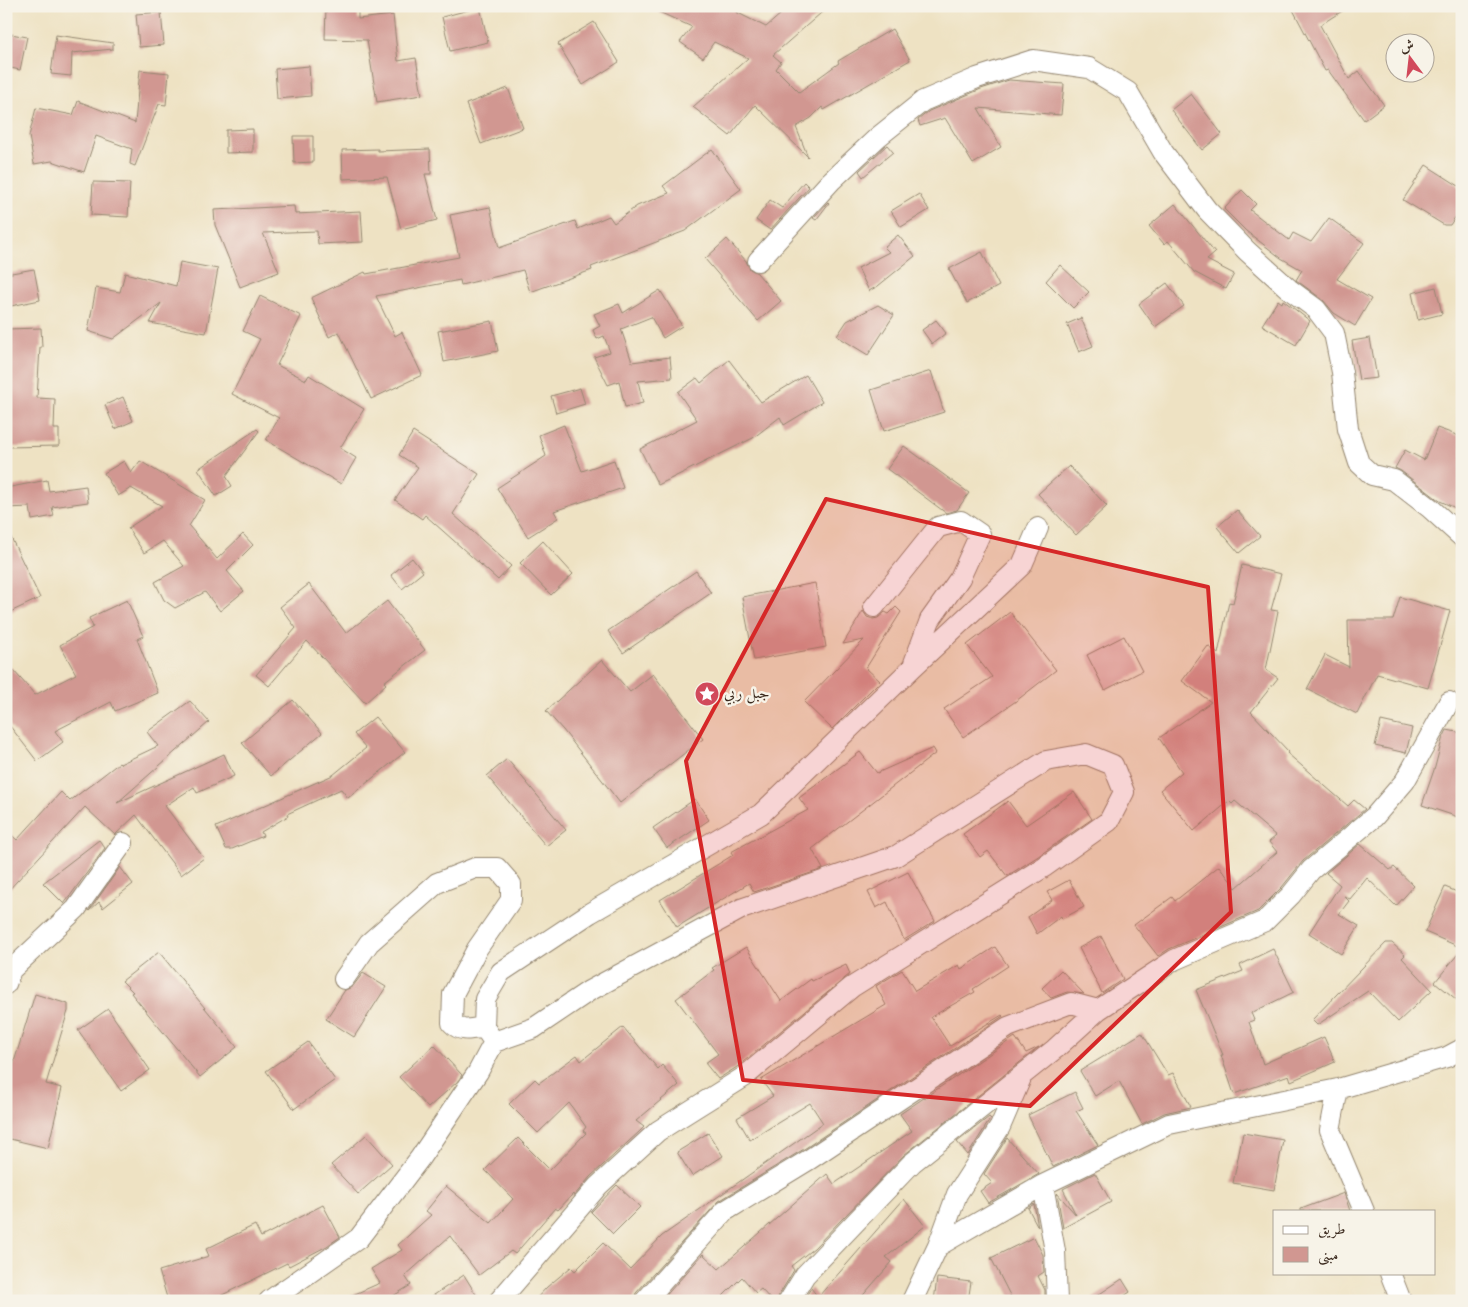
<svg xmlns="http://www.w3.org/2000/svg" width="1468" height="1307" font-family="'Old Standard TT',Amiri,serif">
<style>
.building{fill:#d19791}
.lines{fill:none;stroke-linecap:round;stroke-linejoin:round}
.minor-casing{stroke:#948670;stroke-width:22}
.minor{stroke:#fff;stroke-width:20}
.marked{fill:#d62828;fill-opacity:0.2;stroke:#d62828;stroke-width:4;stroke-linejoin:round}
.labels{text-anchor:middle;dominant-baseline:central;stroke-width:5;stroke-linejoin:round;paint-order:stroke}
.poi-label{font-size:15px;fill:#3b2a1e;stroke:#f7f3e8;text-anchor:start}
</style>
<rect width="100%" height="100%" fill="#f7f3e8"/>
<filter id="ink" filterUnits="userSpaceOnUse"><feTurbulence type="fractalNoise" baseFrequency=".02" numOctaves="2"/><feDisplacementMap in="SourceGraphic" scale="10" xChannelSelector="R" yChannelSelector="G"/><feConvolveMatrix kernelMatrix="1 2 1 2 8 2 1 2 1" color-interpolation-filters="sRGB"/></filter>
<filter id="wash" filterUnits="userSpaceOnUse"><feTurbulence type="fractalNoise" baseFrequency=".0096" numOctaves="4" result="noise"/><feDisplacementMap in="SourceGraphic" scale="20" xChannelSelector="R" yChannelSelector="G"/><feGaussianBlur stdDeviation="1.12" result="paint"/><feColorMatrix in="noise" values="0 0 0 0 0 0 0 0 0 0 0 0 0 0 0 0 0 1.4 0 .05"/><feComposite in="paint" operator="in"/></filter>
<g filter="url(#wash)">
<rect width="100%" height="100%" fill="#eee2c3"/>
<g id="blocks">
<path class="building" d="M646,6H740L736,12L766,27L790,6H829L773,55L781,62L776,69L799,92L839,63L838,61L892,29L910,60L824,110L822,107L811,118L796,127L808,157L755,105L730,136L693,107L748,58L714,42L703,58L680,42L692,27Z
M1291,6H1350L1320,25L1349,79L1359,71L1384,105L1364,120L1328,70L1325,71Z
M326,7H358V19L393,15L398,61L416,58L422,95L377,102L367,40L325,39Z
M480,7L488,42L450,51L442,17Z
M161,12L164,45L139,47L136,14Z
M594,22L619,62L583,85L558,44Z
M6,33L27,37L20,70L6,67Z
M56,35L113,43V49L72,53L71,76L51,74Z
M309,66L311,96L277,99L275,69Z
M140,70L169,73L166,105L159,104L135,166L130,164L132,149L96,136L84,172L52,161L34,164L29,136L36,108L73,115L78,101L135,123Z
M1009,80L1064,84L1061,115L978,108L1001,147L973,164L945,118L920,126L918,120L929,111L981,89Z
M508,88L523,128L481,144L466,104Z
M1191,94L1222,134L1202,150L1171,110Z
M253,129V152L226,153V130Z
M293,136H313V162L294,163Z
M887,145L893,152L863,177L859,171Z
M378,149V151L430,149L431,174H425L437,220L401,229L387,177L343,179L342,150Z
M712,149L741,189L685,231L591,267L592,270L530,292L523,270L461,285L460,280L376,296L395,336L402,332L422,375L371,399L339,332L329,337L311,298L365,272L366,274L459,257L450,215L490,207L499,248L575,221L578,229L609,216L614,223L637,206L669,193L663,186Z
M1426,165L1462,188V207L1450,225H1444L1403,200Z
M93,182L130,183L128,217L91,215Z
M804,182L809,187L770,230L756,220L770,200L782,208Z
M1242,190L1256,204L1250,210L1289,240L1293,233L1311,242L1329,218L1364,243L1337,279L1371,299L1355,326L1334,313L1323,300L1296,280L1302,270L1281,258L1246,231L1224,209Z
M919,194L929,210L901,227L891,211Z
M828,202L829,203L816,220L813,218Z
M1175,204L1215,253L1207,260L1234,274L1226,289L1194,272L1168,241L1164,244L1149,226Z
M294,206L295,214L361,211L363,242L318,244L317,231L263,233L279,272L240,287L215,225L214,210Z
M898,235L915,256L878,286L869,291L858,268L889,252L884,247Z
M727,239L746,261L750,269L757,273L781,301L758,321L705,259Z
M982,252L999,286L967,303L949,269Z
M180,262L218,269L206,333L150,323L161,303L113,339L88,331L96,288L120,292L125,273L176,286Z
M1060,265L1089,292L1073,308L1046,281Z
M34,269L40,300L6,307V274Z
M1167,283L1184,306L1155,327L1139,304Z
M1436,287L1442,314L1418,320L1412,293Z
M660,290L682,326L663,338L651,317L621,329L632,362L670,357L672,378L638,381L643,403L625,407L619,381L608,385L594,357L610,352L604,336L597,339L593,330L600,326L594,314L619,304L623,313Z
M260,296L301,316L277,365L306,380L309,375L364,409L340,448L356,458L341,484L266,440L279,418L232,394L260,339L243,331Z
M1278,300L1282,303L1283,300L1310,321L1296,345L1262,325Z
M878,305L894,315L868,355L837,336L847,321Z
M1081,318L1093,346L1079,352L1067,324Z
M936,320L946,333L932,344L922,330Z
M492,321L498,351L444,362L438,331Z
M41,328L42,347H40L37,398L55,399L54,429H59V446L6,447V329Z
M1370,338L1377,378L1359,380L1352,341Z
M729,360L761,402L806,375L822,402L784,425L780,417L753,438L658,485L640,449L697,420L678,392L697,378L701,383Z
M931,371L944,412L884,431L871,390Z
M580,388L585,404L556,413L551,396Z
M123,397L133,421L115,429L105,405Z
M564,425L582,471L614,460L623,488L554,511L558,518L528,537L497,488L546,456L539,435Z
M1437,428L1462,437V511L1440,501L1401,471L1395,468L1405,450L1424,460Z
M257,429L259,431L226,476L232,486L216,496L198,469Z
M413,432L479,474L453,514L511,566L498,580L425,515L422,519L395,500L418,467L399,455Z
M904,446L969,493L957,510L946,513L887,469Z
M124,461L131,473L140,461L205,500L189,526L217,559L243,534L253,545L227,571L244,591L220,611L205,592L175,608L164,600L155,582L184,566L163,541L144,553L128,528L162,506L131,488L118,496L104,473Z
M1069,466L1107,506L1076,535L1038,494Z
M47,480L49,491L86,486L88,502L52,507L54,516L32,520L30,507L6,508V488Z
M1237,510L1260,536L1239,553L1217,527Z
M6,527L40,598L6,614Z
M543,541L573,574L551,595L520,563Z
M412,558L423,572L402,589L391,575Z
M1242,565L1281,574L1271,610L1278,611L1266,670L1278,678L1251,712L1289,752L1287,753L1348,806L1354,800L1365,809L1303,861L1282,887L1258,911L1169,949L1158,956L1134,925L1172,897L1175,901L1219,866L1236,888L1277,852L1269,842L1276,836L1235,801L1232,804L1229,801L1194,831L1160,790L1182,772L1159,738L1211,702L1182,681L1208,646L1218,654L1229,602L1233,603Z
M696,571L711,593L623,653L608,631Z
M815,583L826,647L754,660L742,597Z
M309,584L346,633L387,601L425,650L384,682L386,684L365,703L307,641L269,686L256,675L296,628L280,607Z
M1400,597L1450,611L1428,688L1377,674L1357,714L1307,689L1325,655L1349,667L1348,620H1393Z
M127,600L143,636L137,639L158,693L115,711L111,702L55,731L63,742L37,761L6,721V662L35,695L76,674L60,645L93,627L89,618Z
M896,607L901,612L866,668L880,681L832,729L804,702L864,640L843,644L863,611L867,617L873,619L878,618L885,612L889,614Z
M1010,612L1056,670L1016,701L963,737L944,709L992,677L967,645Z
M1124,636L1142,671L1105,690L1087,655Z
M602,660L630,692L653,674L703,739L620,803L563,730L546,711Z
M293,700L322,733L271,776L242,743Z
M190,701L209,722L117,803L224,754L234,776L197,793L194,787L165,806L204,858L181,875L136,815L115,835L85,807L6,893V830L17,840L61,792L70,801L119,763L120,764L158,746L147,732Z
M375,717L405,752L348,798L341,789L287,814L288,816L261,832L263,836L232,849H226L216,827L333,775L366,748L354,734Z
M1381,721L1412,728L1406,753L1375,746Z
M1447,730L1462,733V807L1458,817L1422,805L1435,767L1442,740Z
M933,748L936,753L812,849L823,869L754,892L749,883L677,927L660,900L733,855L731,852L808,810L799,798L860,752L877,773Z
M507,759L566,830L546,846L487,776Z
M1074,792L1092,819L1037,857L1007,876L988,851L980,857L963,834L1008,801L1026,825Z
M695,799L709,820L667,848L653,828Z
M99,840L105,848L64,904L43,883Z
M1360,844L1390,870L1394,867L1414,886L1396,906L1367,878L1350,899L1344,896L1349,901L1339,914L1359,926L1341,954L1309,933L1340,885L1326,873Z
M120,867L133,884L103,908L99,902L89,911Z
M908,872L935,921L904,940L887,902L876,908L868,892Z
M1069,880L1084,907L1062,919L1061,916L1037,934L1028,917L1052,900L1047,892Z
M1445,887L1462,894V948L1425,932Z
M1101,936L1123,979L1102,993L1079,948Z
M1386,943H1392L1405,955L1402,958L1432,990L1398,1022L1368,991L1317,1025L1312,1020Z
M746,947L781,1001L811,979L812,981L846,965L850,974L737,1067L718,1079L705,1063L718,1054L676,999L714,970L712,968Z
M995,947L1008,966L973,989L975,992L931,1017L950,1046L1002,1015L1003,1016L804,1149L719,1201L636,1293L633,1301H534L547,1287L571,1267L575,1271L603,1243L630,1269L662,1236L823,1123L810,1103L750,1140L737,1118L773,1096L761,1080L886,1005L876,986L902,970L915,991L959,965L961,969Z
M1273,949L1294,992L1251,1013L1254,1020L1249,1022L1263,1064L1324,1037L1335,1062L1291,1081L1289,1075L1234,1094L1221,1055H1223L1196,990L1243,971L1240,965Z
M1462,949V1004L1435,982Z
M159,952L237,1047L200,1077L131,993L133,992L122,981Z
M1061,970L1084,994L1067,992L1051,998L1042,988Z
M363,973L386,987L354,1037L326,1019L345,990L353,986Z
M35,994L68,1004V1011L46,1084L62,1088L48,1148L6,1138V1074L10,1075Z
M108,1009L150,1070L121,1091L78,1030Z
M623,1027L658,1069L662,1065L679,1085L636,1121L644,1127L640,1131L590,1177L574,1196L573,1194L558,1210L555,1208L515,1254L511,1251L479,1275L450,1236L405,1276L411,1285L385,1301H339L380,1283L371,1269L402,1250L398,1245L431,1215L426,1211L446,1186L491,1223L513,1199L485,1170L518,1138L550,1170L586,1133L583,1131L586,1127L569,1103L538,1133L509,1104L535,1079L539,1083L577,1055L581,1061Z
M1142,1033L1168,1075L1173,1073L1191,1107L1164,1113L1142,1124L1119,1081L1095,1096L1080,1071Z
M1015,1037L1026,1053L1039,1047L904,1155L814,1248L791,1266L794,1270L779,1295L777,1301H772L761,1289L756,1293L742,1277L718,1301H661L703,1254L719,1269L827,1174L834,1184L912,1131L900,1114Z
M308,1042L335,1080L294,1109L266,1071Z
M434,1045L462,1075L457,1082L428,1108L399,1077Z
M1075,1092L1083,1108L1076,1111L1098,1145L1053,1167L1028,1115Z
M989,1117L991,1119L989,1121L968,1155L957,1142Z
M708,1133L723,1156L692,1176L677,1152Z
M1243,1133L1283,1140L1274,1190L1233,1183Z
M366,1135L392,1164L358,1194L331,1165Z
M1007,1138L1039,1174L988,1203L980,1191L992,1183L984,1174Z
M1095,1173L1111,1202L1063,1228L1057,1193L1076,1215L1063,1189Z
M617,1185L640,1207L613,1234L591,1212Z
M1344,1193L1350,1211H1301V1209Z
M904,1199L925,1226L886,1257L892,1262L858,1301H803L811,1288L818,1297Z
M1034,1204L1038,1227L1028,1208Z
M323,1205L340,1237L327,1246L289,1266L287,1263L210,1301H168L159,1271L209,1256L206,1249L255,1225L261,1237Z
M1034,1237L1043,1255L1044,1272L1038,1276L1045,1290V1301H1013L991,1258Z
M464,1275L480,1301H425Z
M937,1278L971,1282L968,1301H934Z
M1122,1279L1130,1292L1117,1301H1089Z"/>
</g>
</g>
<g filter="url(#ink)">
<use href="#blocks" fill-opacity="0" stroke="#948670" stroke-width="1"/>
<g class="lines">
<defs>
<path id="minor" d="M758,261L831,181L878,137L923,101L977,78L1033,60L1089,68L1128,92L1163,152L1207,210L1247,251L1289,289L1316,309L1334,333L1342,372L1348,429L1359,463L1372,475L1394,480L1430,508L1462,537
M874,607L938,527L961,521L980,534L960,578L930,620L914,663
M344,979L369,943L437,883L475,868H497L511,884V900L477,949L453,994L452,1023C461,1033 472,1029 484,1027
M6,984L11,970L76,909L123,843
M1338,1089L1330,1130L1364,1211
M1043,1185L1055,1251L1057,1301
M938,1246L957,1194L1000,1127L1021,1078
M1390,1273L1401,1301
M269,1301L359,1238L420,1158L478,1072L494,1042
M499,1301L598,1186L658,1131L744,1077L852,987L1044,867L1109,821L1124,792L1113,765L1086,754L1046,761L896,856L741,909L589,991L534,1028L494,1042L484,1027L485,999L501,972L590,913L761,814L912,668L1022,565L1038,528
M645,1301L725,1211L810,1159L1008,1027L1071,1003L1098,1010
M789,1301L805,1275L912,1163L1055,1049L1098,1010L1174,960L1265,921L1291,895L1311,870L1374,817L1405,781L1449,702
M912,1301L938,1246L1043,1185L1169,1124L1338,1089L1447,1057L1462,1049"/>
</defs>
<use href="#minor" class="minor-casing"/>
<use href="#minor" class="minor"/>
</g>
</g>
<path class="marked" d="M826,499L1208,587L1231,912L1030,1106L743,1080L686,761Z"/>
<defs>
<symbol id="sight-disc" viewBox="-11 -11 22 22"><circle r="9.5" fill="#d1495b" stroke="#f7f3e8"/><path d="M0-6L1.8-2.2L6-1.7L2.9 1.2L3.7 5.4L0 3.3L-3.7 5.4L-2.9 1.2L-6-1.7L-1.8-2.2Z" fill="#fff"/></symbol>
</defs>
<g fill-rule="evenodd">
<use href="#sight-disc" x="693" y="680" width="28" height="28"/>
</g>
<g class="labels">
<g class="poi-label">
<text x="724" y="694">جبل ربي</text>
</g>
</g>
<rect width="1468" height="1307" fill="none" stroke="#f7f3e8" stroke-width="25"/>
<rect x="1273" y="1210" width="162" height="65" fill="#f7f3e8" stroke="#aca397"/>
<rect x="1283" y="1226" width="25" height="8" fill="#ffffff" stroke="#aca397"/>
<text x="1318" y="1234" font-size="15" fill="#3b2a1e">طريق</text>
<rect x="1283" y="1247" width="25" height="15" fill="#d19791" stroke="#aca397"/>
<text x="1318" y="1260" font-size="15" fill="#3b2a1e">مبنى</text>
<g transform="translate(1410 58) rotate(345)"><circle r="24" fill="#f7f3e8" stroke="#aca397"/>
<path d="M0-4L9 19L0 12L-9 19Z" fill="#d1495b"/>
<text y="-8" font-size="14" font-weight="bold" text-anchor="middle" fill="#3b2a1e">ش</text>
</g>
</svg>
